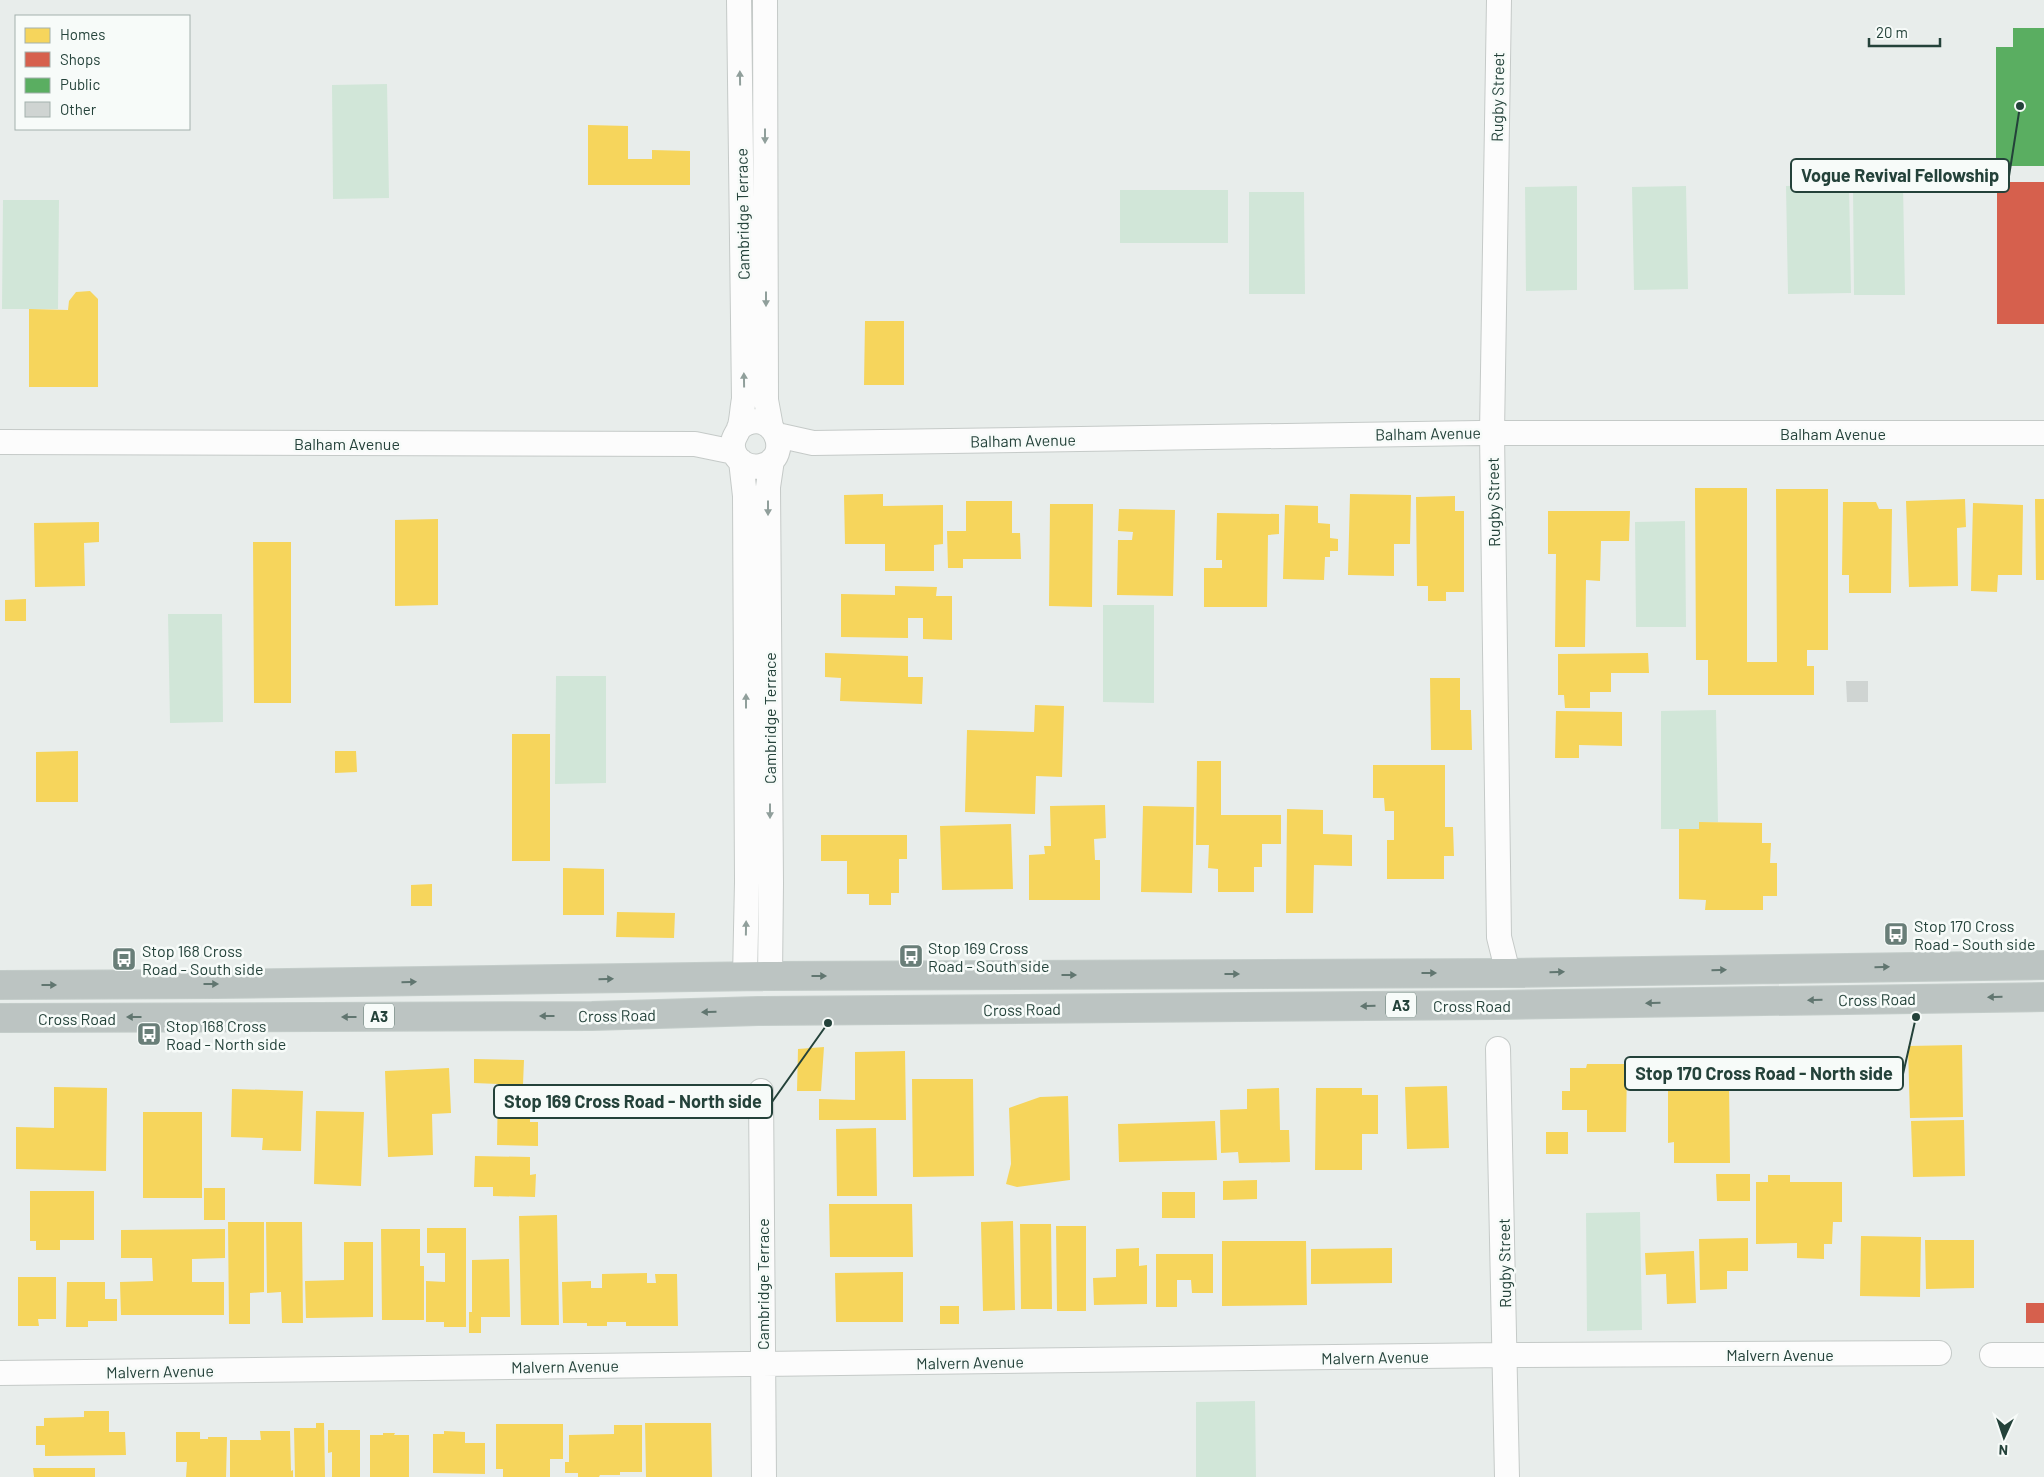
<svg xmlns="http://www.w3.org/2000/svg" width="2044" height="1477" font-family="Barlow,sans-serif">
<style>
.green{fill:#d1e6d8}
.homes{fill:#f6d55c}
.shops{fill:#d6604d}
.public{fill:#5aae61}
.building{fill:#cfd4d2}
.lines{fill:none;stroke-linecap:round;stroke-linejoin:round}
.minor-casing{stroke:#c5cac8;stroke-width:26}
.highway-casing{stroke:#c3ccc9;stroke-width:30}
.minor{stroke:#fcfcfc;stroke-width:24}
.highway{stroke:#bcc4c2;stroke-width:28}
.oneway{fill:#909f9b}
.oneway2{fill:#617670}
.labels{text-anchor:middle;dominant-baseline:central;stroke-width:5;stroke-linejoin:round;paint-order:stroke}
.shield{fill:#f7fbf9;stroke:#637a73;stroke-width:1}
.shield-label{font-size:15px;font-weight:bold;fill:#24423a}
.street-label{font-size:16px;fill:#24423a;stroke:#f7fbf9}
.poi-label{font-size:16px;fill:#24423a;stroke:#f7fbf9;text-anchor:start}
.leader{fill:none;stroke:#24423a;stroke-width:2}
.callout-dot{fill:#24423a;stroke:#f7fbf9;stroke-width:2}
.callout{fill:#f7fbf9;stroke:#24423a;stroke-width:2}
.callout-label{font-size:18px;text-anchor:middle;font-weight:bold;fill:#24423a}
</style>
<rect width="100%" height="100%" fill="#e8edeb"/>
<path class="green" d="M387,84L389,198L333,199L332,85Z
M1903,184L1905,295H1854L1853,185Z
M1849,185L1851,293L1788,294L1786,186Z
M1577,186V290L1526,291L1525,187Z
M1686,186L1688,289L1634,290L1632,187Z
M1120,190H1228V243H1120Z
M1249,192H1304L1305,294H1249Z
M3,200H59L58,309H2Z
M1685,521L1686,627H1636L1635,522Z
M1103,605H1154V703L1103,702Z
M168,614H222L223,722L170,723Z
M556,676H606V783L555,784Z
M1716,710L1718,822H1699V829H1661V711Z
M1640,1212L1642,1330L1587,1331L1586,1213Z
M1255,1401L1256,1477H1196V1402Z"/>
<path class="homes" d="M588,125L628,126V159H652V150L690,151V185H588Z
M90,291L98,299V387H29V309L68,310L69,301L76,292Z
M865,321H904V385H864Z
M1695,488H1747V662H1777L1776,489H1828V650H1807V666H1814V695H1708V660H1696Z
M883,494V506L943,505V544L934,545V571H885V544H845L844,495Z
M1350,494L1411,495L1410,544H1394V576L1348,575Z
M1455,496V511H1464V592H1446V601H1428V586H1417L1416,497Z
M1965,499L1966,527L1957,528L1958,586L1909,587L1906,501Z
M2035,499H2044V580H2036Z
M966,501H1012V533H1020L1021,559H963V568H948L947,531H966Z
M1843,502H1876L1879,509H1892L1891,593H1849V575H1842Z
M1973,503L2023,505L2022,575H1998L1997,592L1971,591Z
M1050,504H1093L1092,607L1049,606Z
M1285,505L1318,506V523L1330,524V538L1338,539V551H1330V557H1325L1324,580L1283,579Z
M1119,509L1175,510L1173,596L1117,595L1118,540H1132L1133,532L1118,531Z
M1548,511H1630L1629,541H1601L1600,581L1586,580L1585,647H1555L1556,554H1548Z
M1217,513L1279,514V534L1268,535L1267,607H1204V568H1222V560H1216Z
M438,519V605L395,606V520Z
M99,522V542L84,543L85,586L35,587L34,523Z
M253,542H291V703H254Z
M895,586L937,587L936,596H952V640L923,639V618H908V638L841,637V594L895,595Z
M26,599V621H5V600Z
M825,653L908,656V677H923L922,704L840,701L841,678L825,677Z
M1648,653L1649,673H1611V692H1590V708H1565L1564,695H1558V654Z
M1430,678H1460V710H1471L1472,750H1431Z
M1035,705L1064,706L1062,777L1036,776L1035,814L965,812L967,730L1034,732Z
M1556,711L1622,712V746L1579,745V758H1555Z
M512,734H550V861H512Z
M78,751V802H36V752Z
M335,751H356L357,772L335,773Z
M1197,761H1221V815H1281V844H1262V867H1254V892H1218V869L1208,868L1209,845H1196Z
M1373,765H1445V827H1453L1454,856H1444V879H1387V840H1394V811H1385L1384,798H1373Z
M1105,805L1106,838L1094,839L1095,860H1100V900H1029V855L1045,854L1044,846H1051L1050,806Z
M1143,806L1194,807L1192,893L1141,892Z
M1287,809L1323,810V834L1352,835V866L1314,865L1313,913H1286Z
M1699,822L1762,823V843H1771L1770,863H1777V896H1763V910H1705L1706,900L1679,899V829H1699Z
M1011,824L1013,889L942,890L940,826Z
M821,835H907V859H899V893H891V905H869V894H847V861H821Z
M563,868L604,869V915H563Z
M432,884V906H411V885Z
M617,912L675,913L674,938L616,937Z
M1962,1045L1963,1117L1910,1118L1908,1046Z
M824,1047L821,1091H797L798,1049Z
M905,1051L906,1120H819V1099L855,1100V1052Z
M474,1059L524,1060L522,1109L530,1110V1122H538V1146L497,1145L498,1084L474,1083Z
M1716,1061V1083H1729L1730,1163H1674V1142L1668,1143V1062Z
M1587,1064H1627L1626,1132H1587V1110H1562V1091H1570V1068H1586Z
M449,1068L451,1113L432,1114L433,1155L388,1157L385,1071Z
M912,1079H973L974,1176L913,1177Z
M1447,1086L1449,1148L1407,1149L1405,1087Z
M54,1087L107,1088L106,1171L16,1169V1127L54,1128Z
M1279,1088L1280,1130H1289L1290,1162L1239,1163L1238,1152L1221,1153L1220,1110L1247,1109V1089Z
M1316,1088H1362V1095H1378V1134H1362V1170H1315Z
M232,1089L303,1091L301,1151L262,1150L263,1138L231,1137Z
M1068,1096L1070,1180L1017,1187L1006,1184L1011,1164L1009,1108L1040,1097Z
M316,1111L364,1112L361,1186L314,1184Z
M143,1112H202V1198H143Z
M1964,1120L1965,1176L1913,1177L1911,1121Z
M1215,1121L1217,1160L1119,1162L1118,1124Z
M876,1128L877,1196H837L836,1129Z
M1546,1132H1568V1154H1546Z
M475,1156L530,1157V1175L536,1174L535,1197L493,1196V1187H474Z
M1716,1174H1750V1201H1717Z
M1768,1175H1790V1182H1842V1222H1833L1832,1244H1824V1259L1797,1258V1243L1756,1244V1182H1768Z
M1257,1180V1199L1223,1200V1181Z
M204,1188H225V1220H204Z
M30,1191H94V1240H60V1250H36V1241H30Z
M1162,1192H1195V1218H1162Z
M829,1204H912L913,1257H830Z
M557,1215L559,1325H521L519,1216Z
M1013,1221L1015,1310L983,1311L981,1222Z
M228,1222H264V1292L250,1293V1324H229Z
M266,1222H302L303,1323H282L281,1292L267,1293Z
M1020,1224H1051L1052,1309H1021Z
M1056,1226H1086V1311H1057Z
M427,1228H466V1327H444V1322H426V1281L445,1282V1253H427Z
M225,1229V1258L192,1259V1282H224V1315H121L120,1282L153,1281L152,1258H121V1230Z
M381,1229H420V1266H424V1320H382Z
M1861,1236L1921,1237L1920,1297L1860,1296Z
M1748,1238V1271H1727V1289L1700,1290L1699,1239Z
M1925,1240H1974V1288L1926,1289Z
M1222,1241H1306L1307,1305L1222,1306Z
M344,1242H373V1317L306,1318L305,1281L344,1280Z
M1139,1248V1266L1147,1265V1304L1094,1305L1093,1278L1116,1277V1249Z
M1392,1248V1283L1311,1284V1249Z
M1694,1251L1696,1303L1667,1304L1666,1274L1646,1275L1645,1253Z
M1156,1254H1213V1293H1192L1191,1280H1177V1307H1156Z
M509,1259L510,1317H481V1333H469V1312H472V1260Z
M903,1272V1322H836L835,1273Z
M647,1273V1283H656L655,1274H677L678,1326H626V1322H607V1326H587V1323H563L562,1282L591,1281V1288H602V1274Z
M18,1277H56V1319H38L39,1326H18Z
M67,1282H105V1299H117V1321H88V1327H66Z
M940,1306H959V1324H940Z
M84,1411H109V1432H125L126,1455L45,1456V1445H36V1426H44V1418L84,1417Z
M316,1423H324L325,1477H295L294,1428H316Z
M645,1423H711L712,1477H646Z
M496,1424H563V1459H550V1477H503V1469H496Z
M614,1425H642V1472H620V1475H600L599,1477H578V1473H565V1462H569V1435L614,1434Z
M328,1430H360V1477H332V1452L328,1453Z
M260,1431H290L291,1471L293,1470V1477H230V1440H261Z
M444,1431L465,1432V1443H485V1474L433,1473V1434H444Z
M176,1432H200V1439H208V1437H227L226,1477H186L187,1462H176Z
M383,1433H395L394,1435H409V1477H370V1435H383Z
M33,1468H95V1477H34Z"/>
<path class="shops" d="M1997,182H2044V324H1997Z
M2026,1303H2044V1323H2026Z"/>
<path class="public" d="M2013,28H2044V166H1996V47H2013Z"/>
<path class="building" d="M1846,681H1868V702H1847Z"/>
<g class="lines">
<defs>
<path id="minor" d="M739,0L744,399C742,408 742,421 739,429C736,435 732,439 733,447C734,460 748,469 761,466C796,458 772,402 739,428
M765,0L766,400L771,427
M1499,0L1492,433L1499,937L1508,973
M777,435L813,443L1479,433H2044
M0,442L695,444L734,452
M741,461L745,496L747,882L745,977
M770,976L771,883L768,487L772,460
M1498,1049L1507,1477
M761,1091L764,1477
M1992,1355H2044
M0,1373L1506,1355L1939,1353"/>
<path id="highway" d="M0,985L216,984L770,976L1508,973L2044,965
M0,1018L592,1016L758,1011L1498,1005L2044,997"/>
</defs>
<use href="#minor" class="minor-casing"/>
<use href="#highway" class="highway-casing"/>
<use href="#minor" class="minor"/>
<use href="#highway" class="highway"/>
</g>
<defs><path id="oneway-solid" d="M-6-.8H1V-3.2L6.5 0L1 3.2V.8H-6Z" transform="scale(1.25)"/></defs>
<g class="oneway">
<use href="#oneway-solid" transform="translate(740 78) rotate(-91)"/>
<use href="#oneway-solid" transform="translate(765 136) rotate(90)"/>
<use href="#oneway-solid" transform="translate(766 299) rotate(90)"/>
<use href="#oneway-solid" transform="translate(744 380) rotate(-91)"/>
<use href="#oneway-solid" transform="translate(768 508) rotate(90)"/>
<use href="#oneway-solid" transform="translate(746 701) rotate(-90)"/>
<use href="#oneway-solid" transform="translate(770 811) rotate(90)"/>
<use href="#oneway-solid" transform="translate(746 928) rotate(-89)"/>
</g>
<g class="oneway2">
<use href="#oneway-solid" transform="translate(1882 967) rotate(-1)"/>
<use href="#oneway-solid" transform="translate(1719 970) rotate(-1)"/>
<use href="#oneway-solid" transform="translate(1557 972) rotate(-1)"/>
<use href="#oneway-solid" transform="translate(1429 973)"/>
<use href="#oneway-solid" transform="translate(1232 974)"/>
<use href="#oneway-solid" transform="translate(1069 975)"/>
<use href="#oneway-solid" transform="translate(819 976)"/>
<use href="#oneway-solid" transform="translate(606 979) rotate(-1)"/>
<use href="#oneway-solid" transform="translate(409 982) rotate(-1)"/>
<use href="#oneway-solid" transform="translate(211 984)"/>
<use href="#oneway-solid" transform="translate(49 985)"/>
<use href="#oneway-solid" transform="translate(1995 997) rotate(179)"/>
<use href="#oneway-solid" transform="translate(1815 1000) rotate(179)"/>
<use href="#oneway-solid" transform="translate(1653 1003) rotate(179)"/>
<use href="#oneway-solid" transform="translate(1368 1006) rotate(179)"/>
<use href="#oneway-solid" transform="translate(709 1012) rotate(178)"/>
<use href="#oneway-solid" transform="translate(547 1016) rotate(180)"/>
<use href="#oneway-solid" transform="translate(134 1017) rotate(180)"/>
<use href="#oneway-solid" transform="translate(349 1017) rotate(180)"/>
</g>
<defs>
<symbol id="bus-square" viewBox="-11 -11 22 22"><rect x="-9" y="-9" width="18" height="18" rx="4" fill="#697e78" stroke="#f7fbf9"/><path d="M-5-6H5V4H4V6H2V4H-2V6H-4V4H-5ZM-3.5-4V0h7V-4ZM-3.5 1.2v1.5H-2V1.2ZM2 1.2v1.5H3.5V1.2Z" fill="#fff"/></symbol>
</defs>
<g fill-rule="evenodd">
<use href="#bus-square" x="1882" y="920" width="28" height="28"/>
<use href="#bus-square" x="897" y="942" width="28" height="28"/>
<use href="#bus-square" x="110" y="945" width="28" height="28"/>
<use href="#bus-square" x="135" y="1020" width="28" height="28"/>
</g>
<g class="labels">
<g class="shield">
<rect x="1386" y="992.5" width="30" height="25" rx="4"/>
<rect x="364" y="1003.5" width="30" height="25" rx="4"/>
</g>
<g class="shield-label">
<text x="1401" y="1005">A3</text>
<text x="379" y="1016">A3</text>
</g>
<g class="street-label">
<text transform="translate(1497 97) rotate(-89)">Rugby Street</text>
<text transform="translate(742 214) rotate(-91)">Cambridge Terrace</text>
<text transform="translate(1428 433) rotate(-1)">Balham Avenue</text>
<text x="1833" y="433">Balham Avenue</text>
<text transform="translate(1023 440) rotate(-1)">Balham Avenue</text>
<text x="347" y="443">Balham Avenue</text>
<text transform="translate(1493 502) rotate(-91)">Rugby Street</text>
<text transform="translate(769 718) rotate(-90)">Cambridge Terrace</text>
<text transform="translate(1877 999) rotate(-1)">Cross Road</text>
<text x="1472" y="1005">Cross Road</text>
<text transform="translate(1022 1009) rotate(-1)">Cross Road</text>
<text transform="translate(617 1015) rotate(-1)">Cross Road</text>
<text x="77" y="1018">Cross Road</text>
<text transform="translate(1504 1263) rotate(-91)">Rugby Street</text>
<text transform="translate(762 1284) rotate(-90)">Cambridge Terrace</text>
<text x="1780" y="1354">Malvern Avenue</text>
<text transform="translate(1375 1357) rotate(-1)">Malvern Avenue</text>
<text transform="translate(970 1362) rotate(-1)">Malvern Avenue</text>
<text transform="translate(565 1366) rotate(-1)">Malvern Avenue</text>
<text transform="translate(160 1371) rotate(-1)">Malvern Avenue</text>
</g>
<g class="poi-label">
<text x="1914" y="925">Stop 170 Cross<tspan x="1914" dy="18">Road - South side</tspan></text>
<text x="928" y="947">Stop 169 Cross<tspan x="928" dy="18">Road - South side</tspan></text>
<text x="142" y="950">Stop 168 Cross<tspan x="142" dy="18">Road - South side</tspan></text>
<text x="166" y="1025">Stop 168 Cross<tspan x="166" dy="18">Road - North side</tspan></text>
</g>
</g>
<path class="leader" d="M2020 106L2009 176M1916 1017L1903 1074M828 1023L772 1102"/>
<g class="callout-dot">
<circle cx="2020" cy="106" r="5"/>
<circle cx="1916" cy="1017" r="5"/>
<circle cx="828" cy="1023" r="5"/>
</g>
<g class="callout">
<rect x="1791" y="159" width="218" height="33" rx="5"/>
<rect x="1625" y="1057" width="278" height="33" rx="5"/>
<rect x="494" y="1085" width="278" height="33" rx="5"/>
</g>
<g class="callout-label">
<text x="1900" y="182">Vogue Revival Fellowship</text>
<text x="1764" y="1080">Stop 170 Cross Road - North side</text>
<text x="633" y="1108">Stop 169 Cross Road - North side</text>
</g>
<rect x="15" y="15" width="175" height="115" fill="#f7fbf9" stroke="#a3b1ad"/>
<rect x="25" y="28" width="25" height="15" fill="#f6d55c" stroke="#a3b1ad"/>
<text x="60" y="40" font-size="15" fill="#24423a">Homes</text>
<rect x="25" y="52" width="25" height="15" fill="#d6604d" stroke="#a3b1ad"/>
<text x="60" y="65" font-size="15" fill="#24423a">Shops</text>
<rect x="25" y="78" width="25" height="15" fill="#5aae61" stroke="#a3b1ad"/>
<text x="60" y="90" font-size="15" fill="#24423a">Public</text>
<rect x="25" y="102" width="25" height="15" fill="#cfd4d2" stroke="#a3b1ad"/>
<text x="60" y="115" font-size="15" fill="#24423a">Other</text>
<g transform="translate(2004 1437) rotate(183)" stroke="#f7fbf9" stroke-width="4" paint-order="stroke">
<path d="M0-4L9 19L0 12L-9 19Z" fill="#24423a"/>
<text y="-8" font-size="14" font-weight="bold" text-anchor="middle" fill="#24423a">N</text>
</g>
<path d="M1869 38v8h71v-8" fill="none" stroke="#24423a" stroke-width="2.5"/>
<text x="1876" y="38" font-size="15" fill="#24423a" stroke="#f7fbf9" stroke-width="4" paint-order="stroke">20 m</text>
</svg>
